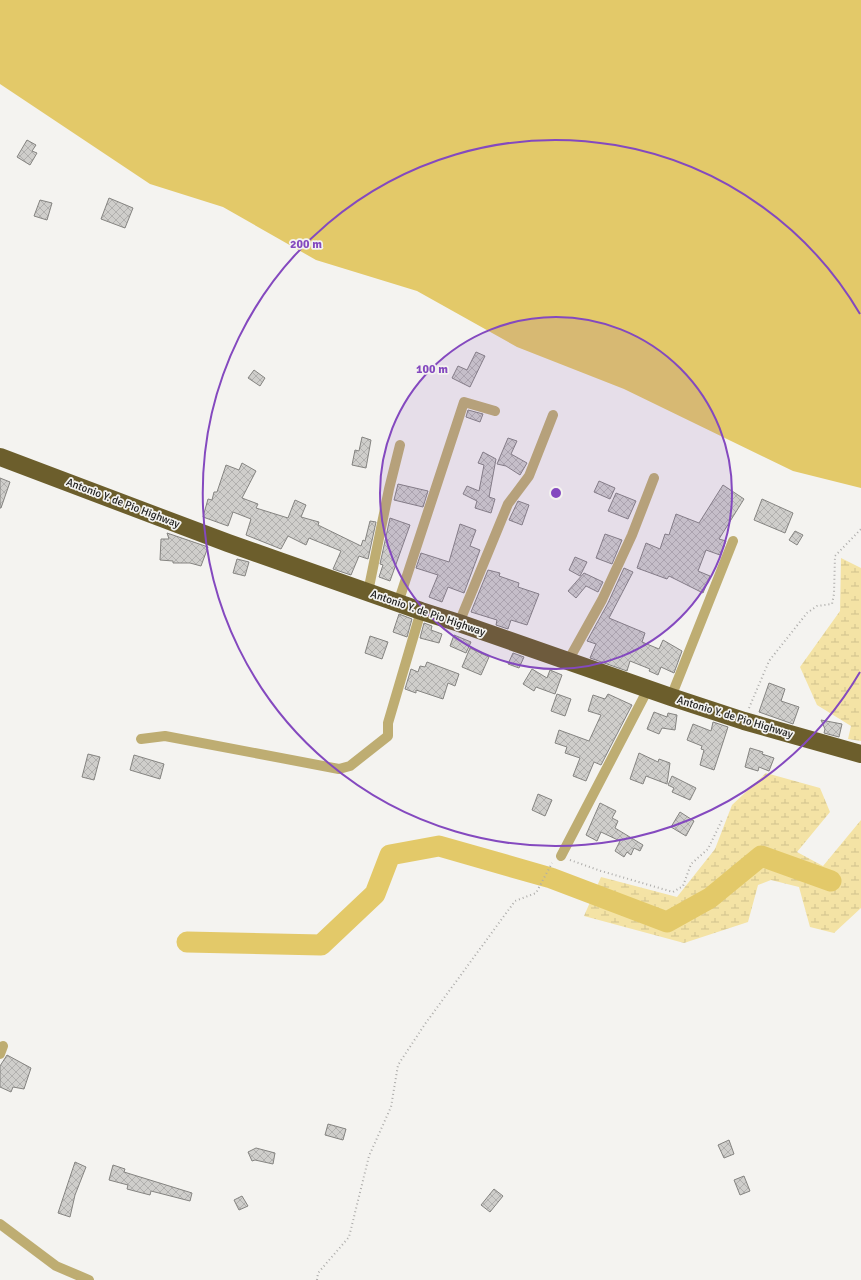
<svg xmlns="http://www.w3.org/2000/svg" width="861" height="1280" font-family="Signika,sans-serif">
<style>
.wetland{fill:url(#wetland-marsh)}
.water{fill:#e3c969}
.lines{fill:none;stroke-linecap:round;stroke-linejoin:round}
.river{stroke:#e3c969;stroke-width:21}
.building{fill:url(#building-cross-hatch);stroke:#858481}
.path{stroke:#adacaa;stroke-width:2;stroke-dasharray:1 3;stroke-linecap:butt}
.street{stroke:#bead72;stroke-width:10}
.highway{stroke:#6c5e2c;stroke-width:18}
.ring{fill:none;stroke:#8449bf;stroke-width:2}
.labels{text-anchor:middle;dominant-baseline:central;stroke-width:3.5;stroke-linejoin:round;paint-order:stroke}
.street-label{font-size:11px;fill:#1e1e1d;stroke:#f4f3f0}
.centre{fill:#8449bf;stroke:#f4f3f0;stroke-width:2}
.ring-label{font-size:12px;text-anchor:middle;font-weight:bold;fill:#8449bf;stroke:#f4f3f0;stroke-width:3.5;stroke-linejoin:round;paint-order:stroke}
</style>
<defs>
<pattern id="wetland-marsh" width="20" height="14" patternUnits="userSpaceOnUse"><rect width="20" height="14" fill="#f4e3a5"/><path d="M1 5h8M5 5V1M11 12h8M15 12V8" fill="none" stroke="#d1c28e"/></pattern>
<pattern id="building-cross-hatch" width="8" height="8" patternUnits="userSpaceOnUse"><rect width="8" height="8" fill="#cfcecb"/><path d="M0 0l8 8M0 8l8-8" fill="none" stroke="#b1b0ae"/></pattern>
</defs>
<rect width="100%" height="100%" fill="#f4f3f0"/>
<path class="wetland" d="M841,558L861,568V741L848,739L851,726L817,705L800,667L840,611Z
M766,773L820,788L830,812L797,852L823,866L861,820V908L834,933L810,927L799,887L771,880L758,885L748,922L684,943L584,916L601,877L677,897L715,849L732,805Z"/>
<path class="water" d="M0,0H861V488L793,471L624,389L517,347L417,291L316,260L223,207L150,184L0,84Z"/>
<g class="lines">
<path class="river" d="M187,942L321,945L375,894L390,855L439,846L551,878L667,922L710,898L761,856L831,881"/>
</g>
<path class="building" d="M27,140L36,145L32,151L37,153L30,165L17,157Z
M109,198L133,208L125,228L101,219Z
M40,200L52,203L47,220L34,216Z
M476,352L485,356L470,387L452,378L458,366L467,370Z
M254,370L265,378L260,386L248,378Z
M468,410L483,414L480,422L466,417Z
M362,437L371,440L366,468L352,465L355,450L359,451Z
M508,438L517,441L511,454L527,463L520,475L506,466L497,464Z
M483,452L496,459L489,497L495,499L491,513L475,508L477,501L463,494L467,486L479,491L484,465L478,463Z
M242,463L256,471L242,498L258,504L256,508L288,518L295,500L306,505L301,517L319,522L318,525L361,546L363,540L365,541L370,521L376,522L368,559L359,556L351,575L333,569L341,551L309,538L306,545L288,536L281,549L246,535L251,519L233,512L228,526L203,517L208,499L212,500L214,492H217L226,465L239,470Z
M0,478L10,482L1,508H0Z
M599,481L615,488L610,499L594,492Z
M398,484L428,491L423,507L394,500Z
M723,485L744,499L719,539L726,541L720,555L706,550L698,571L710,576L703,593L669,576L667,579L637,568L646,543L660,549L665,534L669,535L676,514L699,523Z
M616,493L636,501L628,519L608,511Z
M762,499L793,513L785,533L754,520Z
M518,501L529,505L522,525L509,520Z
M390,518L410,525L390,581L379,577L383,565L380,564Z
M460,524L476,530L470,546L480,550L464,593L448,587L442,602L429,597L438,575L416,568L421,553L449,562Z
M795,531L803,535L797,545L789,540Z
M167,533L208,547L201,566L190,563H173V561L160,560L161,539H169Z
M605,534L622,540L612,564L596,558Z
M575,557L587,562L580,576L569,570Z
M237,559L249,562L245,576L233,573Z
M624,568L633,572L609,618L645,633L642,642L659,649L663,640L682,651L674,673L661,667L658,675L649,671L650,669L630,661L627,671L590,658L596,644L587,641L608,603Z
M488,570L500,573L499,576L519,583L518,587L539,594L527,625L511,620L508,629L496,625L497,620L471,612Z
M584,573L603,582L598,592L586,586L576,598L568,591Z
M399,614L412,619L407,637L393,632Z
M424,623L432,626L431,630L442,634L439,643L420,638Z
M454,635L471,642L466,653L450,646Z
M370,636L388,642L382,659L365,653Z
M470,648L489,657L481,675L462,667Z
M513,653L524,657L519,668L508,664Z
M427,662L459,674L455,686L448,683L443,699L416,690V693L405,689L411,669L418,672L420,666L425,667Z
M532,669L547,678L550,670L562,675L555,694L536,687L534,691L523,684Z
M769,683L785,689L781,701L799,707L793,724L759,712Z
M557,694L571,699L565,716L551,711Z
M608,694L632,705L601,765L594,762L586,781L573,776L580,758L565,753L567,747L555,743L559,730L589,741L601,715L588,711L593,695L605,699Z
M654,712L667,717L668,713L677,715L675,730L662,728L659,734L647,729Z
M821,720L842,724L839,737L824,733L825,729Z
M713,722L728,727L714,770L700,765L704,750L701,749L702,746L687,740L693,724L711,731Z
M750,748L763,752L762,754L774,758L769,771L759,767L758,771L745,767Z
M639,753L658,762L659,759L670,763L667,784L646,776L643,784L630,779Z
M88,754L100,757L94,780L82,777Z
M134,755L164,764L160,779L130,770Z
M672,776L696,788L690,800L672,792L674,788L668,785Z
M538,794L552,800L545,816L532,810Z
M600,803L616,811L612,818L618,821L615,828L643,845L640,851L634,848L631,855L627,852L624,857L615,851L620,841L601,832L597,841L586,835Z
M680,812L694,821L686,836L671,827Z
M7,1055L31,1068L24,1089L13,1087L11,1092L0,1087V1066Z
M328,1124L346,1129L343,1140L325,1135Z
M729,1140L734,1154L724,1158L718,1145Z
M256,1148L275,1153L273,1164L255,1160L252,1161L248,1152Z
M75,1162L86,1167L75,1195L70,1217L58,1213Z
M113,1165L125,1169L124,1172L192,1193L190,1201L151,1191L150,1195L127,1189L128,1185L109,1180Z
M744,1176L750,1191L740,1195L734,1180Z
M494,1189L503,1196L490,1212L481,1205Z
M242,1196L248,1206L239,1210L234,1200Z"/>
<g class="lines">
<path class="path" d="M749,708L769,661L807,613L817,606L832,604L834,594L835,556L861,529
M570,860L601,871L673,892L683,886L691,864L708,849L722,820
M317,1280L318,1273L349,1237L369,1156L391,1107L398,1065L425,1024L515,901L536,893L552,863"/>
<path class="street" d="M368,592L389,489L400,445
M398,603L464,402L495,411
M459,623L508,504L529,476L553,415
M568,661L602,600L632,535L654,478
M671,697L733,541
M141,739L165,736L339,769L350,766L388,736V723L421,611
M561,856L648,689
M0,1054L3,1046
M0,1224L56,1266L89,1280"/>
<path class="highway" d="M0,457L228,543L421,611L459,623L671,697L744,721L861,754"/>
</g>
<circle cx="556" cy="493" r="176" fill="#8449bf" fill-opacity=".12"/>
<g class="ring">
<circle cx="556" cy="493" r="176"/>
<path d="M860 672A353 353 0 1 1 860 314"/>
</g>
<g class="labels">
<g class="street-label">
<text transform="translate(123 503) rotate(21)">Antonio Y. de Pio Highway</text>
<text transform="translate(428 613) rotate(19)">Antonio Y. de Pio Highway</text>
<text transform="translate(735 717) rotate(17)">Antonio Y. de Pio Highway</text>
</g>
</g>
<circle cx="556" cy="493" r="6" class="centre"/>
<g class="ring-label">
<text x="306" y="248">200 m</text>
<text x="432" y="373">100 m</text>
</g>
</svg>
